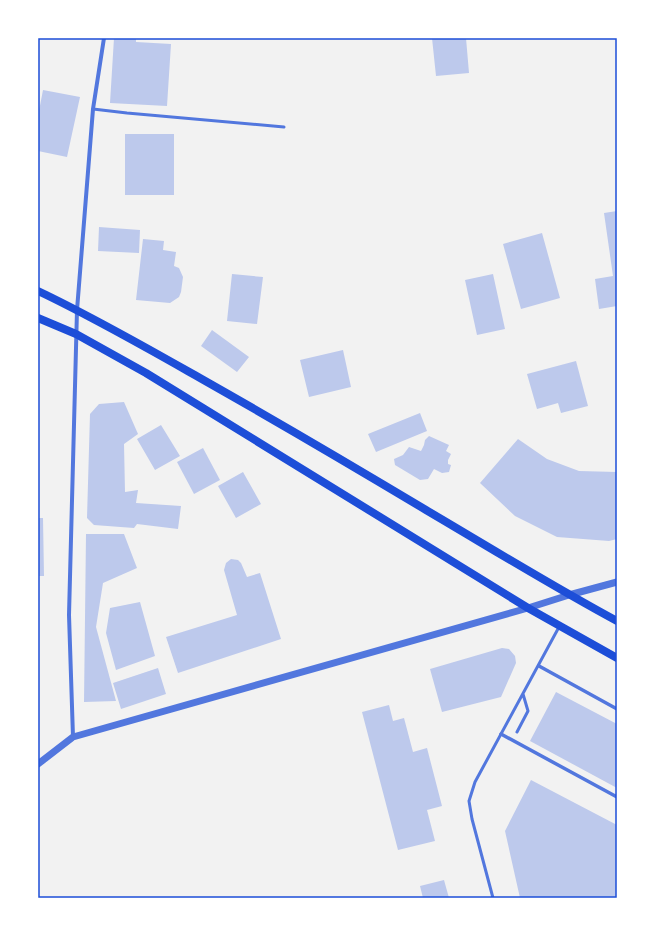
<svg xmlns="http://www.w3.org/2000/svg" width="655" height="936" font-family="Ubuntu,sans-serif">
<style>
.building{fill:#bdc9ec}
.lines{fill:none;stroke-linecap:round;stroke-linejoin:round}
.service{stroke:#5277de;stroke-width:3}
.pedestrian{stroke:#5277de;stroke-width:3.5}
.minor{stroke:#5277de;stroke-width:4}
.tertiary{stroke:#5277de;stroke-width:7}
.secondary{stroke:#1d4ed8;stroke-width:8}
.neatline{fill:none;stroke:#1d4ed8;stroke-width:1.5}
</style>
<rect width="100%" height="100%" fill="#f2f2f2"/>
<path class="building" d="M114,38H136V42L171,44L167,106L110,103Z
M432,38H466L469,73L436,76Z
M43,90L80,97L67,157L38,151V116Z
M125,134H174V195H125Z
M617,211V306L599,309L595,279L613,276L604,213Z
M99,227L140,230L139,253L98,251Z
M542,233L560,298L521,309L503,244Z
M143,239L164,241L163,250L176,252L174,266L179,268L183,277L181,292L179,297L170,303L136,300Z
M232,274L263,277L257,324L227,321Z
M493,274L505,329L477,335L465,280Z
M212,330L249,357L237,372L201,346Z
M343,350L351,387L309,397L300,360Z
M576,361L588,406L561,413L558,403L537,409L527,374Z
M124,402L138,434L124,444L125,492L138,490L136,503L181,506L178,529L137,524L134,528L94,525L87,518L90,414L99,404Z
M420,413L427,431L376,452L368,434Z
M161,425L180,456L155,470L137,439Z
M429,436L449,445L446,451L451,454L448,460V464L451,465L449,472L442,473L434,469L428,479L420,480L395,465L394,459L403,455L409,447L421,451L424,445L425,440Z
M518,439L547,459L579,471L617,472V539L609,541L557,537L515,516L480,483Z
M203,448L220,480L194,494L177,462Z
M243,472L261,504L236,518L218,486Z
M38,518H43L44,576H38Z
M86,534H124L137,568L103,583L96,627L116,701L84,702Z
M231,559L238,560L241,563L247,577L260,573L281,639L178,673L166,637L237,615L224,570L226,563Z
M140,602L155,656L116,670L106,633L110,608Z
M502,648L509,649L515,656L516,663L501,697L442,712L430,669Z
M158,668L166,694L121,709L113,683Z
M556,692L617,724V788L530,741Z
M389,705L393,721L404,718L413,752L427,748L442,806L427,810L435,841L398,850L362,712Z
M531,780L617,825V898H520L505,831Z
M444,880L449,898H423L420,886Z"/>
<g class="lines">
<path class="service" d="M93,109L127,113L284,127
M517,732L528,711L523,694
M493,898L472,819L469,801L475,782L559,627"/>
<path class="pedestrian" d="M539,666L617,709
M501,734L617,797"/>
<path class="minor" d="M73,737L69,615L77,310L93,109L104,38"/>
<path class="tertiary" d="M38,764L73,737L528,608L569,595L617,582"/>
<path class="secondary" d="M38,291C93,317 147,348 200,378C276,421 351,465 426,510C489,547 552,586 617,621
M38,318L76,334L146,373L528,608L617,658"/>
</g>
<rect width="655" height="936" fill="none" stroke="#ffffff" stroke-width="78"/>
<rect x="39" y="39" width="577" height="858" class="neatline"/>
</svg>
